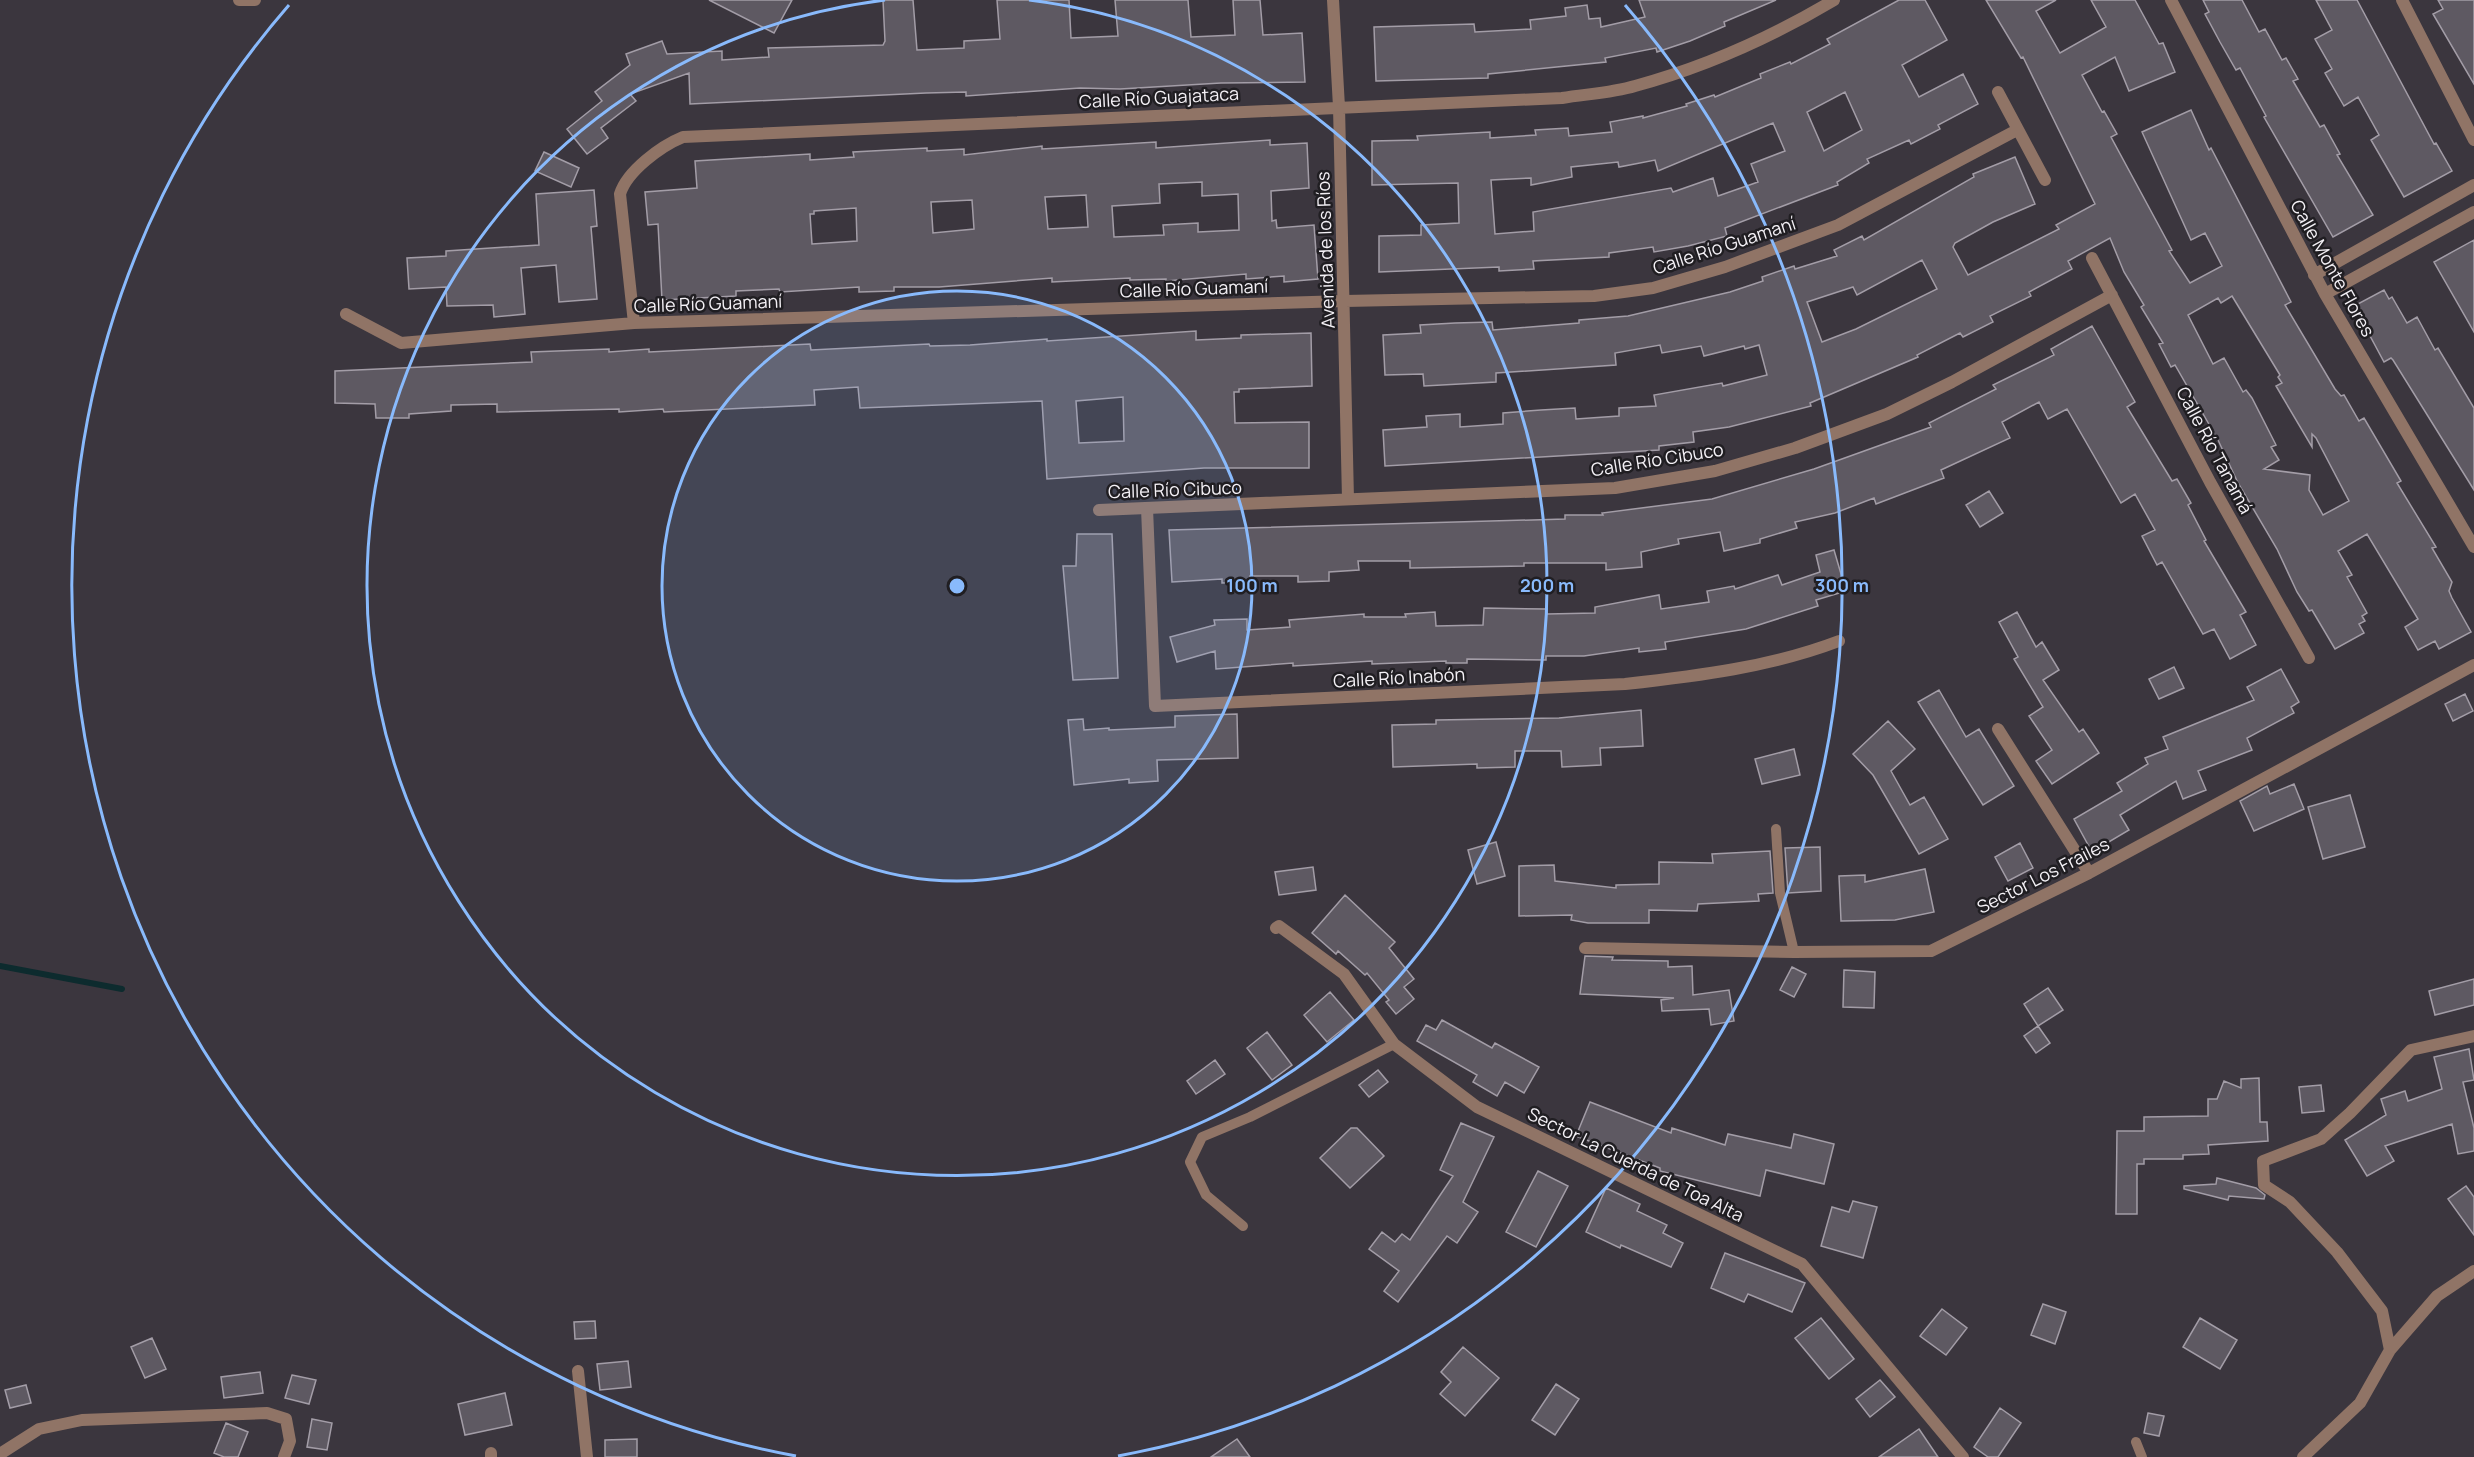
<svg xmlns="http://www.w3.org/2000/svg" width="2474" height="1457" font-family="Manrope,sans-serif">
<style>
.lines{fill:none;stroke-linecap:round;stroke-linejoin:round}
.stream{stroke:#0d2b2e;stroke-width:6}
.building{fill:#5e5962;stroke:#a39da7;stroke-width:1.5;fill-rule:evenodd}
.service{stroke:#907466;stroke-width:10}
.minor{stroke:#907466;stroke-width:12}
.ring{fill:none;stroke:#89bafc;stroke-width:3}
.labels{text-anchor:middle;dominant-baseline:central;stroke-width:5;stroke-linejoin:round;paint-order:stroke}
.street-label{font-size:18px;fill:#f4f1f6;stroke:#201e22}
.centre{fill:#89bafc;stroke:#201e22;stroke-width:3}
.ring-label{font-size:18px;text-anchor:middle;font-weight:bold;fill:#89bafc;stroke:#201e22;stroke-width:5;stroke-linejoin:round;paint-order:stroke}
</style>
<rect width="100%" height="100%" fill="#3b363e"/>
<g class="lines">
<path class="stream" d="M0,966L122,989"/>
</g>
<path class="building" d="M709,0H792L774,33Z
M883,0H913L917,50L964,48V41L1000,39L997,0H1069L1071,38L1118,36L1115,0H1188L1191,37L1235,35L1233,0H1260L1263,35L1302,33L1305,82L1221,83L1120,89L1080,88L966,96V92L926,93L690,104L689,73L630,94L636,101L601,128L608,138L587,154L567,129L602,101L595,92L630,65L626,54L662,41L667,54L722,51V60L769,57L768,48L883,45L885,41Z
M1639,0H1776L1724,22L1725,26L1690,41L1657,52L1656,48L1605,58L1606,62L1488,74V78L1376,81L1374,27L1474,24L1475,32L1531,29L1530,20L1566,16L1565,8L1587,5L1589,19L1600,18L1601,27L1645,17Z
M1899,0H1925L1947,40L1902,65L1919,97L1963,74L1978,104L1938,125L1940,129L1911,144L1909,140L1867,159L1869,163L1837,182L1838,185L1725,228L1727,236L1688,246L1654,252L1653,247L1609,253V257L1533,261L1534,269L1499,271V267L1379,272V236L1421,235V225L1459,223L1458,183L1372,185V141L1418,140L1417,136L1490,132V138L1536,135L1535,130L1568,128L1569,136L1612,132L1610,122L1643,116V118L1687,106L1686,104L1714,95L1715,97L1761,78L1760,74L1790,62L1791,64L1830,44L1827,39ZM1845,92L1862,130L1824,151L1807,112ZM1773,123L1785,151L1751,164L1758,182L1718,196L1713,178L1673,192L1671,188L1533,212L1534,231L1495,234L1491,180L1531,178V185L1572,177L1571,167L1618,162L1619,167L1655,160L1658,171Z
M1986,0H2056L2036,11L2060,53L2106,27L2091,0H2135L2159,44L2163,43L2175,72L2129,91L2115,57L2082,75L2102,112L2104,111L2117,134L2111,137L2172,250L2169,251L2190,283L2222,266L2205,233L2191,240L2142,132L2191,110L2209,150L2211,148L2291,302L2285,305L2335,389L2341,396L2344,395L2359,421L2364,418L2401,481L2397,483L2436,547L2432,548L2452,582L2449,591L2452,598L2471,632L2439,649L2435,641L2418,650L2405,627L2418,619L2367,534L2338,551L2352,575L2347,577L2367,613L2362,616L2365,621L2359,624L2364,633L2335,649L2312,610L2309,611L2297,592L2277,549L2238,483L2218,440L2175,365L2171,367L2159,344L2163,343L2141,307L2144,305L2124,272L2110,238L2068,261L2072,269L2029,292L2031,296L1990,316L1993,322L1963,337L1960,333L1917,355L1918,357L1810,403L1811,406L1729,427L1693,432L1694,442L1659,446V450L1385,466L1383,430L1427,427L1426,416L1460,414V427L1503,424V413L1541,410L1575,408L1576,419L1619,416V408L1656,406L1654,395L1722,383L1723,386L1767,375L1759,345L1745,349L1744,346L1704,356L1701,346L1662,353L1660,345L1615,353L1616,365L1496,373V382L1424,386L1423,374L1385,375L1383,335L1421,333L1420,325L1455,323L1492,322L1493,330L1579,323V320L1628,316L1730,292L1763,281L1762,277L1794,266L1795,269L1837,256L1834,250L1862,236L1864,240L1974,177L1973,174L2015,157L2035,204L1993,222L1955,243L1953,247L1968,275L2059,229L2056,225L2095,204L2023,57L2021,58ZM1922,260L1937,289L1856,329L1822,342L1807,302L1853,287L1857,295ZM2232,296L2280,375L2278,377L2282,383L2276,386L2312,447V434L2316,438L2349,501L2323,515L2309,490L2310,475L2264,469L2279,460L2271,447L2276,445L2252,398L2246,390L2243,392L2224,358L2213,364L2188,315L2218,298L2221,303Z
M2203,0H2242L2259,32L2265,29L2282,60L2286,58L2298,79L2293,81L2320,127L2324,125L2340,154L2337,155L2373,215L2333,237L2264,117L2266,116L2240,68L2236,70L2220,42L2205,14L2209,12Z
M2316,0H2357L2434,144L2436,143L2452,171L2404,197L2371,140L2379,135L2358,97L2344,106L2325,73L2332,69L2315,39L2332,30Z
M2438,0H2474V84L2433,14L2443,9Z
M1270,140V145L1307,143L1309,188L1271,191L1272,221L1276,220L1277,228L1314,225L1318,279L1284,282V276L1246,279V274L1166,281V279L1130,280V278L1052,282V278L939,287H894V291L859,292V287L780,292L779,289L736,291V296L662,300L658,224L648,225L645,192L697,188L695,161L810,154V160L854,157L853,152L927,148V151L964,149V155L1042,146V149L1156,142V148ZM1202,182V196L1238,194L1239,230L1198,232V223L1163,225L1164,235L1114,237L1112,206L1160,203L1159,184ZM1086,195L1088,227L1048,229L1045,197ZM972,200L974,229L933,233L931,202ZM856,208L857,241L812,244L810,214H814V211Z
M544,152L579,168L571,187L535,171Z
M594,190L597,226L591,227L597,299L559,302L556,265L521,268L525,314L494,317L493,305L447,306L446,287L409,289L407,258L446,256V251L539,245L536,194Z
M2474,240V332L2434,262Z
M2384,290L2389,299L2392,297L2407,323L2417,317L2435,350L2438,348L2474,408V490L2393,360L2391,358L2384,362L2354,306Z
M2092,326L2135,402L2127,407L2172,481L2177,479L2191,503L2188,505L2206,540L2204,541L2246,612L2240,615L2256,645L2230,659L2214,629L2203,634L2162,562L2157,565L2142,536L2155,530L2135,494L2121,503L2067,409L2048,419L2039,402L2002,422L2010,438L1941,470L1944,478L1876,504L1874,498L1835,513L1795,522L1797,528L1760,539V543L1724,551L1720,532L1678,539L1679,544L1641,552L1642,567L1606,570V563H1524V566L1410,568V561H1358L1359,570L1329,572V581L1298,582V576H1250V582L1222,583V579L1172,582L1169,530L1565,519V515H1603L1602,513L1712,499L1814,469L1931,427L1929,423L1996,389L1993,385L2054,355L2051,349Z
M1196,331V340L1241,338V335L1311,333L1312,386L1239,389V392H1234L1235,423L1309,422V468H1204L1047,479L1042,401L860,408L858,387L814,390L815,405L664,412L663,409L619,412V409L497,412V404L451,405V411L409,414V418H376L375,404L335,403V371L532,362L531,352L609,349V352L649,349V352L810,344L811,350L929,344L930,346L970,345L1047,339V341ZM1123,397L1124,441L1079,443L1076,401Z
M1989,491L2003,513L1980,527L1966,505Z
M1077,534H1112L1118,678L1073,680L1063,566H1076Z
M1834,550L1846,591L1816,600L1818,606L1746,629L1665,642L1666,649L1639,652V648L1584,656H1546V660L1467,659V663H1446V661L1372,664V661L1293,666V663L1216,669L1215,651L1177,662L1170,637L1215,625L1214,620L1247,619V630L1290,627L1289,620L1364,614V617H1406L1405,614L1435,612L1436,626L1483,625L1484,608L1547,609V614L1595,613V607L1659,595L1661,609L1709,602L1707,591L1734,586L1735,589L1778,575L1782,585L1820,572L1816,555Z
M2017,612L2036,647L2042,642L2059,670L2043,680L2079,732L2083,729L2099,753L2052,784L2036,761L2052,750L2029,716L2043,707L2014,659L2018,657L1999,622Z
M2174,667L2184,688L2159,699L2149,679Z
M2281,669L2299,702L2291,707L2294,713L2247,738L2252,750L2198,771L2206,790L2183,799L2176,781L2120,815L2129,830L2092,852L2074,819L2122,791L2117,783L2148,764L2145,758L2168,749L2163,737L2254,700L2247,687Z
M1939,690L1966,737L1979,729L2014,786L1983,805L1918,702Z
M2465,694L2473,711L2453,721L2445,704Z
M1641,710L1643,746L1600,748L1601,765L1562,767L1561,751H1515V767L1477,768V764L1393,767L1392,725L1436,724V720L1559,718Z
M1237,714L1238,758L1157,760L1158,781L1129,783V779L1074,785L1068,720L1083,719L1084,730L1109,728V730L1175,727V716Z
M1888,721L1915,749L1891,771L1910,805L1924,797L1948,839L1919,854L1873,775L1853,754Z
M1794,749L1800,775L1762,784L1755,759Z
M2294,784L2304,809L2254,831L2240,801L2267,786L2270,794Z
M2350,795L2365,847L2323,859L2308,807Z
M1496,842L1505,876L1477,884L1468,850Z
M2020,843L2033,868L2008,881L1995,857Z
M1820,847L1821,891L1788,893L1785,848Z
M1770,851L1773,893L1758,894L1759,901L1698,904L1697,911L1649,910V923H1588L1571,920L1572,915L1519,916V866L1554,865L1555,881L1616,888V885L1659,884V862L1713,863L1712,854Z
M1313,867L1316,890L1279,895L1275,872Z
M1925,869L1934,912L1895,920L1841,921L1839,876L1865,875V882Z
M1345,895L1395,942L1389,948L1414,979L1404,987L1414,999L1396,1014L1386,1002L1389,1000L1367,973L1365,975L1338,951L1336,954L1312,933Z
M1585,956L1613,957L1612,960L1668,961V967L1692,966L1693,995L1729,990L1734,1021L1711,1025L1709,1009L1662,1011L1661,1000L1674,998L1580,994Z
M1792,967L1806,974L1794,997L1780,990Z
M1844,970L1875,972L1874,1008L1843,1007Z
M2474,979V1005L2435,1015L2429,991Z
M2048,988L2063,1010L2038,1026L2024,1004Z
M1330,992L1354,1020L1327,1042L1304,1015Z
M1442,1020L1492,1048L1495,1043L1539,1067L1524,1093L1505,1082L1497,1096L1473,1082L1477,1075L1417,1041L1426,1025L1436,1030Z
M2038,1026L2050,1043L2036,1053L2024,1036Z
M1267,1032L1292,1065L1272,1080L1247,1048Z
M2469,1049L2474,1080L2463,1082L2474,1128V1151L2458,1154L2452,1124L2385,1146L2394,1161L2367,1176L2345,1140L2386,1115L2381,1099L2405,1091L2408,1101L2442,1089L2434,1057Z
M1215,1060L1225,1074L1196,1094L1187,1081Z
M1378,1070L1388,1082L1369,1097L1359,1085Z
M2259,1078L2260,1122H2267L2268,1141L2208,1145L2209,1154L2183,1155V1159H2144V1164H2137V1214H2116L2117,1131H2144V1117L2208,1116V1099H2217L2224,1081L2241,1088V1079Z
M2321,1085L2324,1111L2302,1113L2299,1087Z
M1590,1102L1671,1133L1672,1128L1725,1145L1728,1134L1791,1148L1794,1134L1834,1144L1824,1184L1766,1170L1760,1196L1660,1171V1168L1576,1136Z
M1461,1123L1494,1137L1463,1202L1478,1212L1457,1243L1447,1236L1398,1302L1384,1291L1399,1271L1369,1249L1382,1232L1395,1242L1402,1234L1410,1240L1453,1176L1440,1170Z
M1351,1128H1357L1384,1156L1350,1188L1320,1158Z
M1538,1171L1568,1186L1536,1247L1506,1232Z
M2217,1178L2256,1188L2265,1195L2264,1199L2229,1196L2228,1200L2184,1189V1186L2216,1184Z
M2466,1186L2474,1197V1235L2448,1199Z
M1606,1188L1640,1204L1637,1211L1667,1225L1663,1233L1683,1243L1671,1267L1621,1245L1620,1248L1586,1232Z
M1853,1201L1877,1207L1863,1258L1821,1246L1832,1207L1849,1212Z
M1725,1253L1805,1283L1792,1312L1748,1294L1744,1302L1711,1288Z
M2043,1304L2066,1312L2055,1344L2031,1335Z
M1942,1309L1967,1328L1946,1355L1920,1336Z
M1821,1318L1854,1359L1829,1379L1795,1338Z
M2200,1318L2237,1340L2220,1369L2183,1347Z
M595,1321L596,1338L575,1339L574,1322Z
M152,1338L166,1369L145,1378L131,1347Z
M1463,1347L1499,1378L1465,1416L1440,1394L1451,1382L1441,1372Z
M628,1361L631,1387L600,1390L597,1364Z
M260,1372L263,1393L224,1398L221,1377Z
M292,1375L316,1380L309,1404L285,1398Z
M1880,1380L1895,1397L1870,1417L1856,1399Z
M1556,1384L1579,1399L1555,1435L1532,1420Z
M26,1385L31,1403L10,1408L5,1390Z
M505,1393L512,1425L465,1435L458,1404Z
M2000,1408L2021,1423L1998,1457H1988L1974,1447Z
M2148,1413L2164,1416L2159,1436L2144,1433Z
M312,1419L332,1423L327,1450L307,1447Z
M226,1423L248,1432L238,1457H224L214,1453Z
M1919,1429L1938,1457H1879Z
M637,1439V1457H605V1440Z
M1237,1439L1250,1457H1211Z"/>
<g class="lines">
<path class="service" d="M1776,829L1780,893L1794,952
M1243,1226L1206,1195L1190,1162L1202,1137L1250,1117L1394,1044
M2136,1442L2142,1457"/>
<path class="minor" d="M239,0H255
M1333,0L1339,107L1348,499
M2171,0L2325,294L2474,547
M2402,0L2474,140
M1998,92L2045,180
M2092,258L2210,482L2309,658
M2314,275L2474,185
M2325,294L2474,212
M346,314L401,343L634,323L1345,301L1594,296L1653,288L1725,267L1838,225L2017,130
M634,323L620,194C627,171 661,146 683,137L1562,98C1586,94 1612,93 1635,86C1705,67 1772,37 1834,0
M1147,508L1155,706L1625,684C1697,676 1771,667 1839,641
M1099,510L1615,488L1715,471L1795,448L1887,414L1952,382L2112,295
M1998,729L2089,873
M1276,928L1279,926L1344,974L1394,1044L1477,1107L1802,1264L1963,1457
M1585,948L1794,952L1931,951L2089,873L2474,665
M2390,1350L2382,1311L2337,1252L2290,1202L2264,1185L2263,1161L2321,1139L2350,1113L2411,1050L2474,1036
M578,1371L587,1457
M491,1453V1457
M0,1454L39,1429L82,1420L267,1413L286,1419L290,1441L284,1457
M2303,1457L2360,1403L2390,1350L2437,1296L2474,1271"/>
</g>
<circle cx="957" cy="586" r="295" fill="#89bafc" fill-opacity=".12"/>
<g class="ring">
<circle cx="957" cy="586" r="295"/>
<path d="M1029 0A590 590 0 1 1 885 0"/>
<path d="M796 1456A885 885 0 0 1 289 5M1625 5A885 885 0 0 1 1118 1456"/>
</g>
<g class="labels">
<g class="street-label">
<text transform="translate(1159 97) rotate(-3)">Calle Río Guajataca</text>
<text transform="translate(1724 245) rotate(-18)">Calle Río Guamaní</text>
<text transform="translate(1325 250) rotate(-92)">Avenida de los Ríos</text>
<text transform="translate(2333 268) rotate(61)">Calle Monte Flores</text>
<text transform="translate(1194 288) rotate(-2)">Calle Río Guamaní</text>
<text transform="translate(708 303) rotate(-2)">Calle Río Guamaní</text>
<text transform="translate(2215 450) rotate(62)">Calle Río Tanamá</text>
<text transform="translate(1657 459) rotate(-9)">Calle Río Cibuco</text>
<text transform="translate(1175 489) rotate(-2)">Calle Río Cibuco</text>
<text transform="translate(1399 677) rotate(-3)">Calle Río Inabón</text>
<text transform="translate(2043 875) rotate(-27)">Sector Los Frailes</text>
<text transform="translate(1636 1164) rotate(26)">Sector La Cuerda de Toa Alta</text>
</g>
</g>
<circle cx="957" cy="586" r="9" class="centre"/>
<g class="ring-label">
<text x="1252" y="592">100 m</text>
<text x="1547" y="592">200 m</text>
<text x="1842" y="592">300 m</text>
</g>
</svg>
